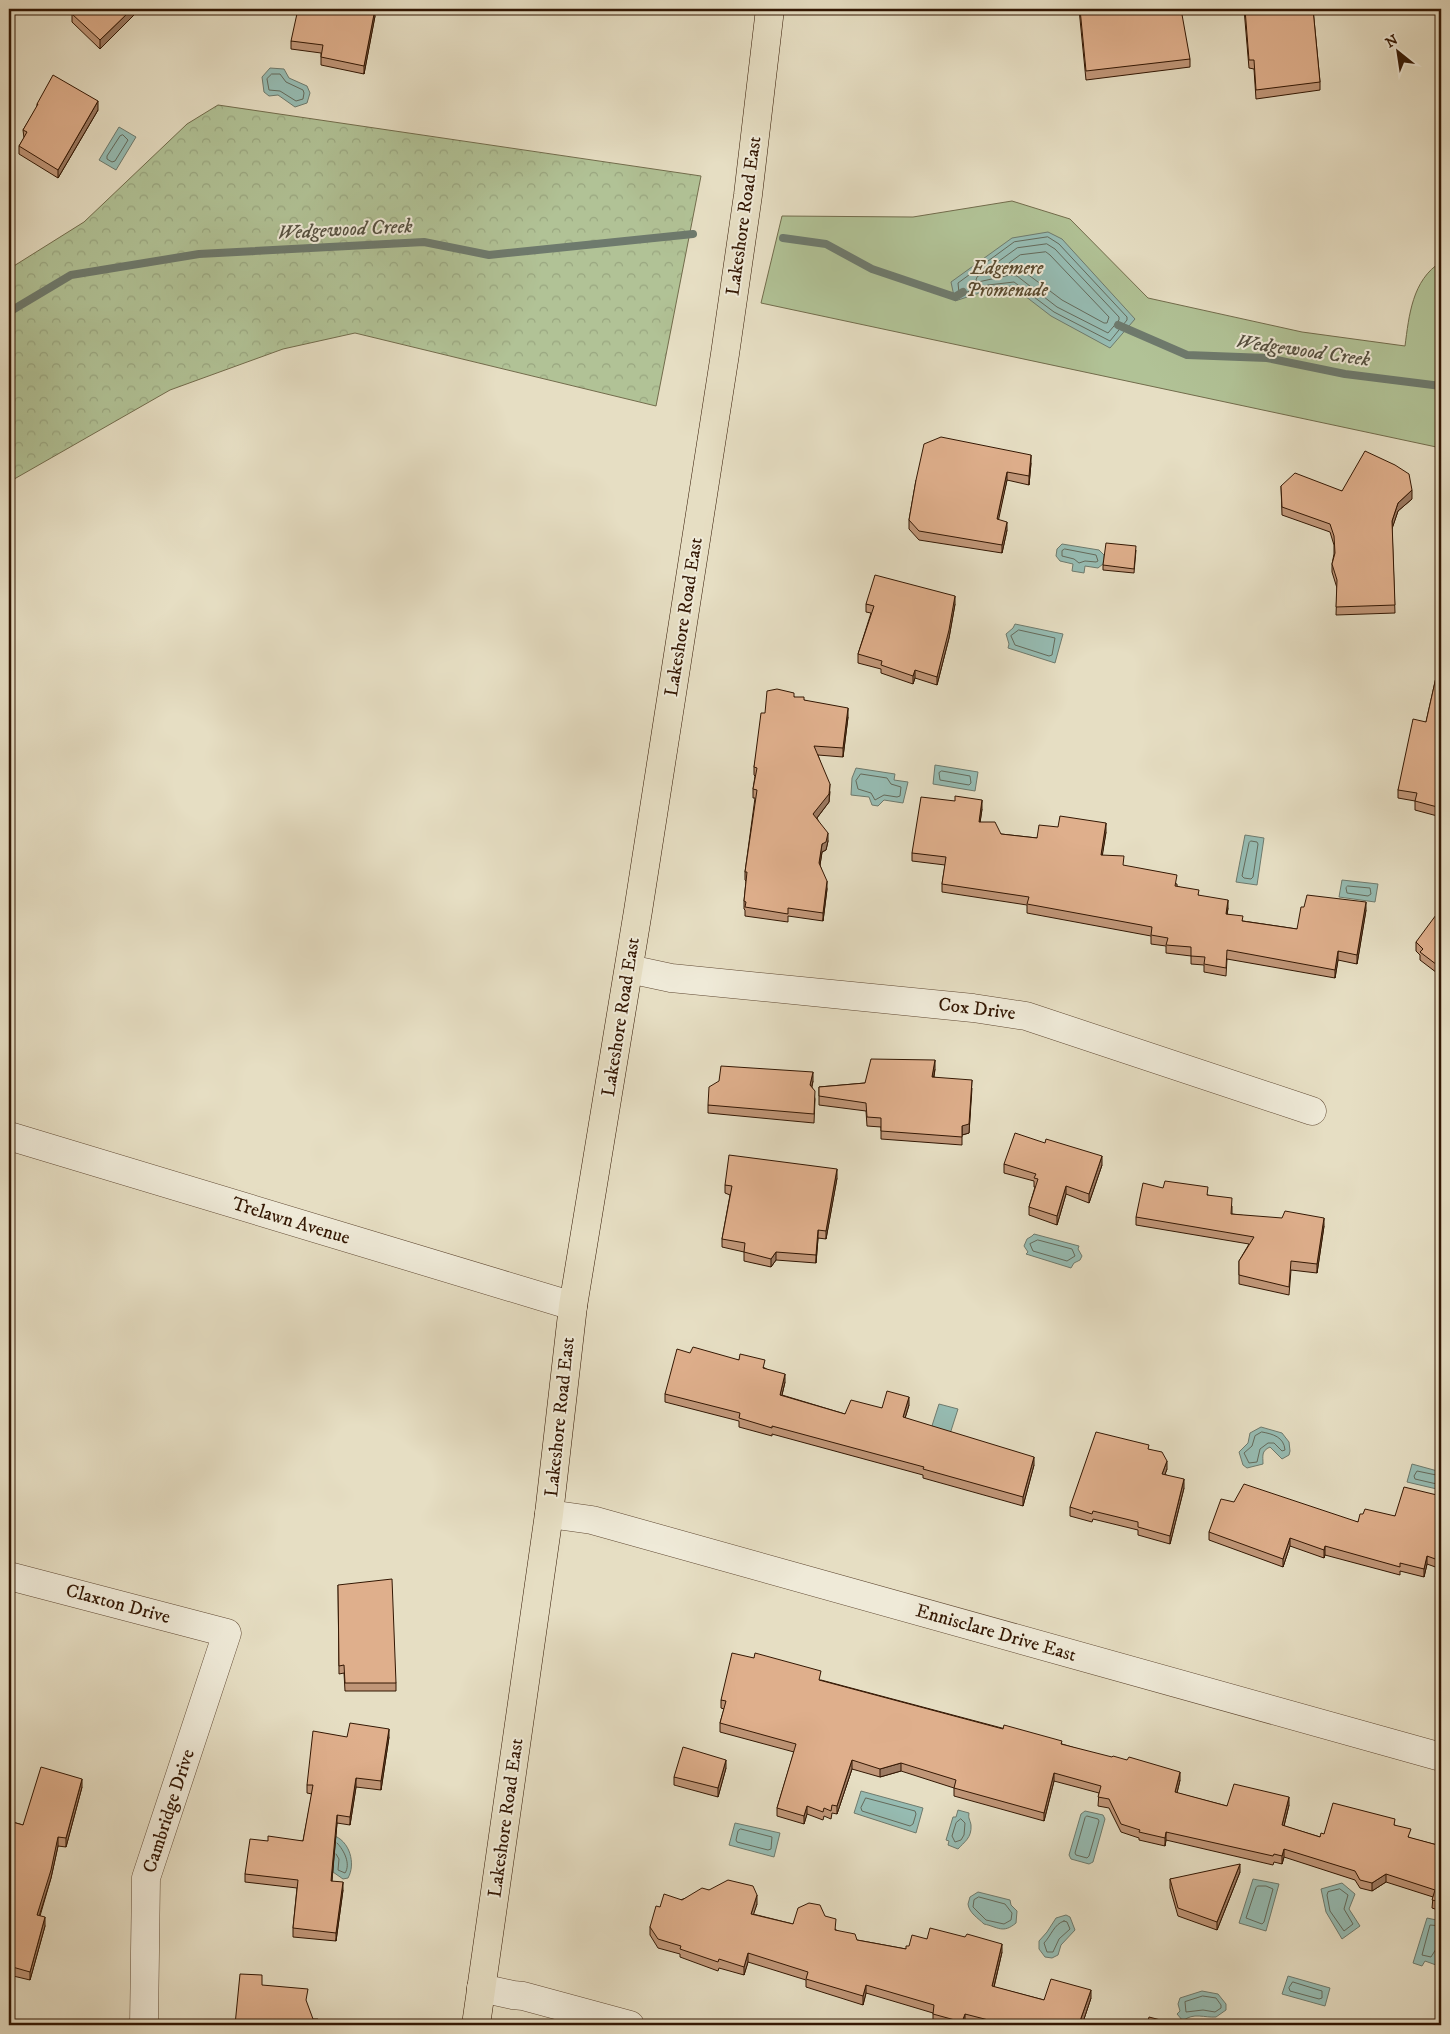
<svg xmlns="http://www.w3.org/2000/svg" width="1450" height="2034" font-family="'IM FELL DW Pica',serif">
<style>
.forest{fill:url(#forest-crowns);stroke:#726c4c}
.park{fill:#b1c296;stroke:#726c4c}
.water{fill:#96bcb3;stroke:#6e7a6d}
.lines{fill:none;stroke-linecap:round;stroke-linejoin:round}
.shore{stroke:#646a5b;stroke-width:1}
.stream{stroke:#6e7a6d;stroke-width:8}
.minor-casing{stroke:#604933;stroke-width:29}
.major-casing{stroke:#331703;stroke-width:29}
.minor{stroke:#efead8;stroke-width:28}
.major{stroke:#e6dec3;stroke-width:28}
.wall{fill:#c09678;stroke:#331703}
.shaded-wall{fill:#9c7a62;stroke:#331703}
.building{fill:#dfaf8c;stroke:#331703}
.labels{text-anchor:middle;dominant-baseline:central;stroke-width:4;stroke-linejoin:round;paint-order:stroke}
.street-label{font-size:19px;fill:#331703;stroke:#efead8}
.park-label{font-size:19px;font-style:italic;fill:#594a2f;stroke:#efead8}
.water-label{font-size:20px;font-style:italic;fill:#565141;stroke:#efead8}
</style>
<defs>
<pattern id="forest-crowns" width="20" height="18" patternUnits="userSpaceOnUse" patternTransform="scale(1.25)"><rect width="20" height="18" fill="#b1c296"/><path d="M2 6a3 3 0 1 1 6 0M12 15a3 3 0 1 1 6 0" fill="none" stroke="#99a680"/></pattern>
</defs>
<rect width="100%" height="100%" fill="#e6dec3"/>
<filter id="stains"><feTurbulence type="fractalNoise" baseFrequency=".004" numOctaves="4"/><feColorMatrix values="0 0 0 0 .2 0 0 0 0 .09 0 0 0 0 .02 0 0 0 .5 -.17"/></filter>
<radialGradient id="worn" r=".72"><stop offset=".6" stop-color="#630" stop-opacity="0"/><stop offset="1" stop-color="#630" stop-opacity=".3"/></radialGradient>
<path class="forest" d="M218,105L701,176L656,406L355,333L283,349L170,390L9,482V269L84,222L187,124Z"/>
<path class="park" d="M1012,201L1070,219L1148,298L1302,332L1405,346C1409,316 1412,280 1441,262V448L761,303L782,216L913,217Z"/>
<path class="water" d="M270,68L284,69L289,78L307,86L310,93L307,103L295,107L278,95L269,96L264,92L262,77Z
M119,127L136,137L116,170L99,160Z
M1048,232L1062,239L1135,319L1110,348L1051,316L1012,286L989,290L955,301L951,282L1012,238Z
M1062,544L1099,550L1104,555L1103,564L1098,568L1085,566L1084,573L1072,571L1073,564L1060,561L1056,556L1057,549Z
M1015,624L1063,634L1055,663L1008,648L1009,644L1006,634L1013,628Z
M935,765L978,772L975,791L933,784Z
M856,768L895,774L894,780L908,782L903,803L884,800L878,806L872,805L869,797L851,795L852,778Z
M1245,835L1264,838L1257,885L1236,882Z
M1342,880L1378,884L1375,902L1339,897Z
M1034,1234L1079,1246L1078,1249L1082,1256L1080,1260L1074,1263L1071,1268L1026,1254L1028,1252L1024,1246L1027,1239L1032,1236Z
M939,1404L958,1409L949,1437L930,1432Z
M1261,1427L1282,1433L1289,1442L1290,1451L1289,1455L1282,1459L1270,1447C1261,1451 1263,1456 1263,1464L1247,1468L1243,1465L1239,1452L1248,1443L1250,1433Z
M1412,1464L1441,1472V1490L1407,1482Z
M861,1791L923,1808L916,1833L854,1813Z
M958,1810L969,1813C968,1819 970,1819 971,1825C972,1838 964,1842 958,1849L948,1845L949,1841L946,1840L953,1817H956Z
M1085,1811L1103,1815L1105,1819L1093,1862L1089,1864L1071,1859L1069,1855L1081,1814Z
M735,1823L780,1833L774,1857L729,1845Z
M332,1835C350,1840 356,1864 348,1878L343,1879L333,1872Z
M1253,1879L1279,1884L1266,1931L1239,1923Z
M1342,1883L1355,1894L1349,1909L1360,1926L1342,1939L1326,1912L1321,1889Z
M978,1892L1010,1900L1011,1905L1017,1911L1016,1923C1003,1934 998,1927 984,1924C978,1918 969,1913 968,1904L970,1897Z
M1066,1915L1070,1917L1075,1930L1061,1945L1058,1955L1052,1958L1045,1957L1039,1949V1941L1047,1932L1056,1918Z
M1427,1918L1441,1921V1944L1436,1965L1425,1961L1422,1966L1413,1963Z
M1288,1976L1330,1988L1325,2006L1282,1994Z
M1202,1991L1218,1994L1226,2004V2010L1216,2017C1205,2018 1193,2012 1183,2021L1177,2014L1180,2011L1178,2004L1180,1998Z"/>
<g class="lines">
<path class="shore" d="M272,74H280L286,82L303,90L304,93L303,99L296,101L280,91L269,90L267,79Z
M123,135L128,140L115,161L112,162L107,159V156L120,136Z
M1048,237L1059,244L1127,317V320L1110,341L1054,312L1014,282L988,285L961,294L959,293L958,283L1014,242Z
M1047,244L1055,249L1119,317V320L1108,333L1057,307L1017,276L1010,275L978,282L976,280L977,277L1017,248Z
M1046,252L1050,255L1109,317L1107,323H1104L1062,300L1022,270L1008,266L1009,263L1020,255Z
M1065,549L1096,555L1098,561L1096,562L1085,561L1079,563L1074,559L1062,556V551Z
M1019,630L1055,638L1052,655L1049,656L1015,645L1011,636Z
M942,771L970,776L971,783L969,785L940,780L939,773Z
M861,774L887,778L891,784L901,787L900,796L897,797L884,795L875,800L871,793L858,789L856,781Z
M1251,841L1257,842L1258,844L1253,877L1251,879L1244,878L1242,876L1249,843Z
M1348,886L1370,888L1371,894L1368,896L1347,893L1346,888Z
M1038,1240L1072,1249L1075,1256L1067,1261L1033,1251L1030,1244Z
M1262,1432C1273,1434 1284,1437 1285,1450L1282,1451L1274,1443H1268L1260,1449L1257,1462L1249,1463L1244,1453L1252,1446L1255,1436Z
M1441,1476L1417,1471L1414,1476L1415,1479L1441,1485
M866,1798L915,1811L916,1814L913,1824L910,1826L862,1811L861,1808Z
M1087,1816L1098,1819L1099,1821L1089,1856L1087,1858L1076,1855L1075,1853L1085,1818Z
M961,1819L965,1823L964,1835L961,1840L955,1842L952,1836L956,1823Z
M741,1829L772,1837L771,1849L768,1850L737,1842L736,1840L738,1831Z
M336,1854L339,1859L338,1870L345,1873C351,1864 344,1850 337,1843
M1258,1886H1266L1273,1889L1264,1922L1262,1924L1246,1918L1256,1888Z
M1340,1889L1348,1895L1344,1909L1353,1924L1344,1931L1330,1911L1327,1895L1328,1892Z
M979,1897L1005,1904L1012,1913L1011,1920L1004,1924L986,1920L973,1907L974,1900Z
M1064,1921L1067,1922L1070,1929L1059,1939L1053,1952H1047L1044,1943C1051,1936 1054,1924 1064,1921Z
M1441,1926L1430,1925L1422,1955L1431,1957L1436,1949L1441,1948
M1293,1982L1322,1991V1998L1319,1999L1290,1991L1289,1988Z
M1203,1996L1216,1998L1221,2005V2008L1215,2012L1203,2010L1186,2012L1185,2002Z"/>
<path class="stream" d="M783,238L826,244L872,269L955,297L963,292
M9,312L71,275L199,254L424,242L489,255L693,234
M1118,325L1187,355L1267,358L1345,374L1441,386"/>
<defs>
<path id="minor" d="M629,969L671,978L973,1008L1026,1016L1312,1111
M9,1136L573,1306
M549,1514L592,1520L1441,1757
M9,1576L227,1633L146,1878L144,2025
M481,1988L513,1995L523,1996L630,2025"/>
<path id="major" d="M476,2025L549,1514L573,1306L638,911L725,354L748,195L770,9"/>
</defs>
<use href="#minor" class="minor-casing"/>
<use href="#major" class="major-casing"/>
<use href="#minor" class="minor"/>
<use href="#major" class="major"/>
</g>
<path class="wall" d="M77,9H140L100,49L72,22V14Z
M1079,9L1190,59V67L1086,80Z
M1244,9H1313L1320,82V90L1256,99L1254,69L1249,68Z
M375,16L364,74L321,65V53L291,49V41Z
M37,104L98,110L58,178L19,154V146L24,138L23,130L37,107Z
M1031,463L1029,485L1007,480L998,519L1007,530L1002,553L919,540L909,529V520L916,480Z
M1281,486L1342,491L1412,499L1398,511L1392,528L1395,613L1336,615L1337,588L1332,572V564L1334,554V545L1330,532L1282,515Z
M1136,550L1134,573L1103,570V565Z
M866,604H955L949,638L937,685L915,678L913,684L881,673V669L858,663V654L871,613L866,612Z
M1441,655V817L1415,810V801L1398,798V790L1426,722Z
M794,697L804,700L848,717L843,757L818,755L830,792L829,802L817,818L828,841L826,850L822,852L820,865L827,889L823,921L788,916V922L745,916V910L744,909V901L746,881L745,880V872L755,798H753V789L755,776L754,775V767L765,713Z
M955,801L982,809L980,822L1001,834L1037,838L1106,832L1102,855L1124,866L1177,884V886L1228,908L1227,914L1243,921L1297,929L1366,910L1357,964L1338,960L1335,978L1227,959L1226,976L1204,972V965L1191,964V956L1166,953V946L1151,944V936L1027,913V905L942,892V884L945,865L912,861V853Z
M1441,919V976L1420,960V955L1416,951V942Z
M935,1069L934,1077L972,1088L969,1133L962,1135V1145L881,1139V1127L867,1126L866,1111L819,1105V1087L865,1083Z
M813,1081L812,1087L815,1099L814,1123L708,1113V1105Z
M1004,1164L1102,1165L1089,1203L1066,1194L1057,1225L1029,1215V1207L1035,1187H1034V1181L1004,1173Z
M837,1178L826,1239L818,1238L816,1263L776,1260L771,1267L744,1261V1252L722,1247V1239L730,1195L725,1193V1185Z
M1163,1188L1208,1195L1232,1206V1214L1324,1226L1317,1273L1291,1270L1289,1295L1239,1284V1261L1249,1244L1136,1225V1217Z
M690,1353L739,1360L765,1368L785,1382L782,1395L845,1414L882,1408L909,1405L905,1418L1034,1465L1023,1506L923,1478V1475L772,1434V1436L739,1427V1421L665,1402V1394Z
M1149,1449L1167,1469L1165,1474L1184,1488L1170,1544L1138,1535V1530L1093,1519L1092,1522L1070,1516V1507Z
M1441,1496V1569L1427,1564L1424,1577L1400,1571V1575L1325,1555L1324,1558L1290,1546L1283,1567L1209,1540V1532L1234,1502L1358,1522L1395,1516Z
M338,1585L396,1683V1691H345L344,1673L339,1674Z
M821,1680L1062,1744L1180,1780L1177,1793L1227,1806L1289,1805L1284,1826L1320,1837L1324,1834L1395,1825L1410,1838L1441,1846V1911L1432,1908L1433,1897L1386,1882L1372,1891L1360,1888L1355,1880L1284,1857L1282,1864L1274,1862L1273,1865L1166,1840L1165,1846L1139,1840V1838L1121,1832L1109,1808L1098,1806L1099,1793L1054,1781L1044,1821L954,1796V1788L901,1771L880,1777L852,1769L837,1814L832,1813L831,1819L824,1816L823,1820L807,1814L804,1824L777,1816V1808L794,1752L720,1732V1723L724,1709L721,1708V1700Z
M347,1737H389L381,1790L356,1787L350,1825L337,1823L332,1881L343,1890L336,1941L293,1937V1928L297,1888L245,1882V1874L268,1841H303L312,1794L307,1793V1785Z
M726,1768L718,1797L674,1785V1777Z
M82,1787L66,1847L58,1846L51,1878L40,1916L45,1926L30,1980L9,1975V1821L23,1825Z
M1240,1872L1217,1930L1178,1916L1170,1888V1879Z
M709,1890L757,1904L753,1914L793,1924L825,1916L836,1930L857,1940L906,1949L909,1946L927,1939L1002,1952L994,1987L1044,2000L1091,1998L1083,2022L1094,2025H977L965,2022L964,2025H944L933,2022V2013L866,1993L863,2005L806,1987V1980L748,1962L744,1975L719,1968L718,1971L680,1957V1954L658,1948L650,1935V1927L660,1907Z"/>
<path class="shaded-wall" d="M132,9H140L100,49V40Z
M375,9V16L364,74V66Z
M98,101V110L58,178V170Z
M1031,455V463L1029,485V476Z
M1007,472V480L997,527V519Z
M1412,490V499L1398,511L1392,529V521L1398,503Z
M1007,522V530L1002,553V545Z
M955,596V604L949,638L937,685V677Z
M915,670V678L913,684V676Z
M848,708V717L843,757V748Z
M830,784L829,802L813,823V814Z
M982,800V809L979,830V822Z
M1106,823V832L1101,864V855Z
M828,833V841L826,850L822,852L819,871V863L822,844Z
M827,881V889L823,921V913Z
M1228,900V908L1226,922V914Z
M1366,902V910L1357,964V955Z
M1338,951V960L1335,978V970Z
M935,1060V1069L932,1085V1077Z
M813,1072V1081L810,1093V1085Z
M972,1080L969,1133L962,1135V1126Z
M1102,1156V1165L1089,1203V1194Z
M837,1169V1178L826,1239V1231Z
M1066,1186V1194L1057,1225V1216Z
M1324,1218V1226L1317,1273V1264Z
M818,1230V1238L816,1263V1255Z
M776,1252V1260L771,1267V1259Z
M785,1374V1382L780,1403V1395Z
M909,1397V1405L903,1425V1417Z
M1034,1457V1465L1023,1506V1497Z
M1167,1461V1469L1162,1482V1474Z
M1184,1479V1488L1170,1544V1536Z
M1290,1538V1546L1283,1567V1559Z
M1325,1546V1555L1324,1558V1550Z
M1427,1556V1564L1424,1577V1569Z
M389,1729V1737L381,1790V1781Z
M726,1760V1768L718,1797V1788Z
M852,1760V1769L837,1814V1806Z
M901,1763V1771L880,1777V1769Z
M1180,1772V1780L1175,1801V1792Z
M1054,1773V1781L1044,1821V1813Z
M356,1778V1787L350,1825V1817Z
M82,1779V1787L66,1847V1838Z
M1289,1797V1805L1282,1834V1825Z
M807,1806V1814L804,1824V1816Z
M337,1815V1823L331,1889V1881Z
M1166,1832V1840L1165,1846V1838Z
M58,1837V1846L51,1878L37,1923V1915Z
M1284,1849V1857L1282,1864V1856Z
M1240,1864V1872L1217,1930V1922Z
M1386,1874V1882L1372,1891V1883Z
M343,1882V1890L336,1941V1933Z
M757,1895V1904L751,1922V1914Z
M45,1917V1926L30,1980V1972Z
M1002,1944V1952L992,1995V1986Z
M748,1953V1962L744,1975V1967Z
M866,1985V1993L863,2005V1996Z
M1091,1990V1998L1082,2025L1080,2021Z
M965,2014V2022L964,2025H962V2022Z"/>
<path class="building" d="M77,9H132L100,40L72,14Z
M298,9H375L364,66L321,57L323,45L291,41Z
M1080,9H1181L1190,59L1086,71Z
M1245,9H1313L1320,82L1256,90L1254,60H1249Z
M53,75L98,101L58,170L19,146L27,132L23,130L38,104H37Z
M941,437L1031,455L1029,476L1007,472L997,519L1007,522L1002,545L919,531L909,520L916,480L924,444Z
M1365,451L1395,465L1409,474L1412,490L1398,503L1392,521L1395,605L1336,607L1337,580L1332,564L1335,553L1334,536L1330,524L1282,507L1281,486L1295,473L1342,491Z
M1106,543L1136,546L1134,569L1103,565Z
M875,575L955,596L949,630L937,677L915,670L913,676L881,665L882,661L858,654L874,606L866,604Z
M1441,655V808L1415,801L1417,793L1398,790L1413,719L1426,722Z
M777,689L794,693V697H804V700L848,708L843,748L814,746L830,784L829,794L813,814L828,833L826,842L822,844L819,863L827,881L823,913L788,908V914L745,907L746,902L744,901L747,872H745L757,790L753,789L757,768L754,767L761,713H765L767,691Z
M955,796L982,800L979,822H995L1001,834L1037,838L1039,825L1058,827L1060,816L1106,823L1101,855L1124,856L1123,865L1177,875L1175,886L1199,890L1198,895L1228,900L1226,914L1243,916L1242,921L1297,929L1301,907H1304L1307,895L1366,902L1357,955L1338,951L1335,970L1227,950L1226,968L1204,964L1205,957L1191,956V947L1166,945L1168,938L1151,935L1152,927L1027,904L1029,897L942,884L946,857L912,853L921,797L955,801Z
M1436,915L1441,919V968L1420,952L1423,949L1416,942Z
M871,1059L935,1060L932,1077L972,1080L969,1124L962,1126V1137L881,1131V1118L867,1117L866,1103L819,1096V1087L865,1083Z
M721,1066L813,1072L810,1085L815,1091L814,1114L708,1105L709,1087L719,1081Z
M1015,1133L1045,1143L1046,1139L1102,1156L1089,1194L1066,1186L1057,1216L1029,1207L1038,1179L1034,1178L1036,1174L1004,1164Z
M729,1155L837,1169L826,1231L818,1230L816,1255L776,1252L771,1259L744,1252L745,1243L722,1239L732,1186L725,1185Z
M1165,1181L1208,1187L1207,1195L1232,1198L1231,1214L1282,1218L1285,1211L1324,1218L1317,1264L1291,1261L1289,1287L1239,1275V1261L1254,1237L1136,1217L1143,1183L1163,1188Z
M693,1347L739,1360L740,1354L765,1360L763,1368L785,1374L780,1395L845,1414L851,1400L882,1408L887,1391L909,1397L903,1417L1034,1457L1023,1497L923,1469L924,1467L772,1426V1428L739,1418L740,1413L665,1394L677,1349L690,1353Z
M1096,1432L1149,1445L1148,1449L1162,1452L1167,1461L1162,1474L1184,1479L1170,1536L1138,1527V1522L1093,1511L1092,1514L1070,1507Z
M1244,1484L1358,1522L1360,1514H1363L1365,1509L1395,1516L1404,1487L1441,1496V1561L1427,1556L1424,1569L1400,1563V1567L1325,1546L1324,1550L1290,1538L1283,1559L1209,1532L1221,1499L1234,1502Z
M392,1579L396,1683H345L344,1665L339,1666L338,1585Z
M732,1653L754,1658L755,1653L821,1671L819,1680L1003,1729L1004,1725L1062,1741L1061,1744L1112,1757L1113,1756L1127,1760L1129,1757L1180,1772L1175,1792L1227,1806L1234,1784L1289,1797L1282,1825L1320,1837L1321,1833L1324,1834L1333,1803L1395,1819L1394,1825L1411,1829L1408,1837L1441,1846V1902L1432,1900L1435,1890L1386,1874L1372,1883L1360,1880L1355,1871L1284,1849L1282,1856L1274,1854L1273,1856L1166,1832L1165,1838L1139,1832L1140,1830L1121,1824L1109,1799L1098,1797L1101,1786L1054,1773L1044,1813L954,1788L956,1780L901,1763L880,1769L852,1760L837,1806L832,1805L831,1811L824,1808L823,1812L807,1806L804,1816L777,1808L796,1744L720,1723L726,1701L721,1700Z
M350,1723L389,1729L381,1781L356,1778L350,1817L337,1815L331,1881L343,1882L336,1933L293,1928L298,1880L245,1874L250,1839L268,1841V1836L303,1841L313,1785H307L313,1731L347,1737Z
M683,1747L726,1760L718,1788L674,1777Z
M41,1767L82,1779L66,1838L58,1837L51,1870L37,1915L45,1917L30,1972L9,1966V1821L23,1825Z
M1240,1864L1217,1922L1178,1908L1170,1879Z
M728,1880L753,1886L757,1895L751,1914L793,1924L798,1908L809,1903L820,1905L825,1916L836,1919L835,1930L855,1934L857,1940L906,1949V1946H909L912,1935L927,1939L930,1928L965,1937L967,1934L1002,1944L992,1986L1044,2000L1051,1979L1091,1990L1080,2021L1094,2025H1008L965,2014L962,2022L933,2014L934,2005L866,1985L863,1996L806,1979L808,1972L748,1953L744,1967L719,1959L718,1962L680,1949L681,1946L658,1939L650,1927L656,1906L660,1907L664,1894L682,1900L702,1888L709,1890Z
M240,1974L262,1975V1985L308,1989L306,2000L313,2019H318L317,2025H235Z
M1149,2017L1180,2025H1147Z
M1210,2023L1217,2025H1209Z"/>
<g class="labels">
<g class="street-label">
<text transform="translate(744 216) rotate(-82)">Lakeshore Road East</text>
<text transform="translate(684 617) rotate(-81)">Lakeshore Road East</text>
<text transform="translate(977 1009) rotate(7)">Cox Drive</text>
<text transform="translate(621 1017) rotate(-81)">Lakeshore Road East</text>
<text transform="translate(291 1221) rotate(17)">Trelawn Avenue</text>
<text transform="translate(560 1417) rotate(-84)">Lakeshore Road East</text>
<text transform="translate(118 1604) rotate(15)">Claxton Drive</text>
<text transform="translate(996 1633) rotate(16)">Ennisclare Drive East</text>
<text transform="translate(169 1811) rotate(-72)">Cambridge Drive</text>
<text transform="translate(506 1818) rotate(-82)">Lakeshore Road East</text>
</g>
<g class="park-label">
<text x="1007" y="268">Edgemere<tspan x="1007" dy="22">Promenade</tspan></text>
</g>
<g class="water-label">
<text transform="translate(345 230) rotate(-3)">Wedgewood Creek</text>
<text transform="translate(1303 351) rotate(8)">Wedgewood Creek</text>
</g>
</g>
<rect width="1450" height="2034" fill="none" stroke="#e6dec3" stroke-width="30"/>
<rect x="10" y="10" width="1430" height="2014" fill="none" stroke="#331703" stroke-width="2.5"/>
<rect x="15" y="15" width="1420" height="2004" fill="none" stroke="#331703"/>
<g transform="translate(1398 52) rotate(330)" stroke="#efead8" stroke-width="4" paint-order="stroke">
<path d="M0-4L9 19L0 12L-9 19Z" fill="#331703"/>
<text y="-8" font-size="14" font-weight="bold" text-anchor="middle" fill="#331703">N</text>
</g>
<rect width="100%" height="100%" filter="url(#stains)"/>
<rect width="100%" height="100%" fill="url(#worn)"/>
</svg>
